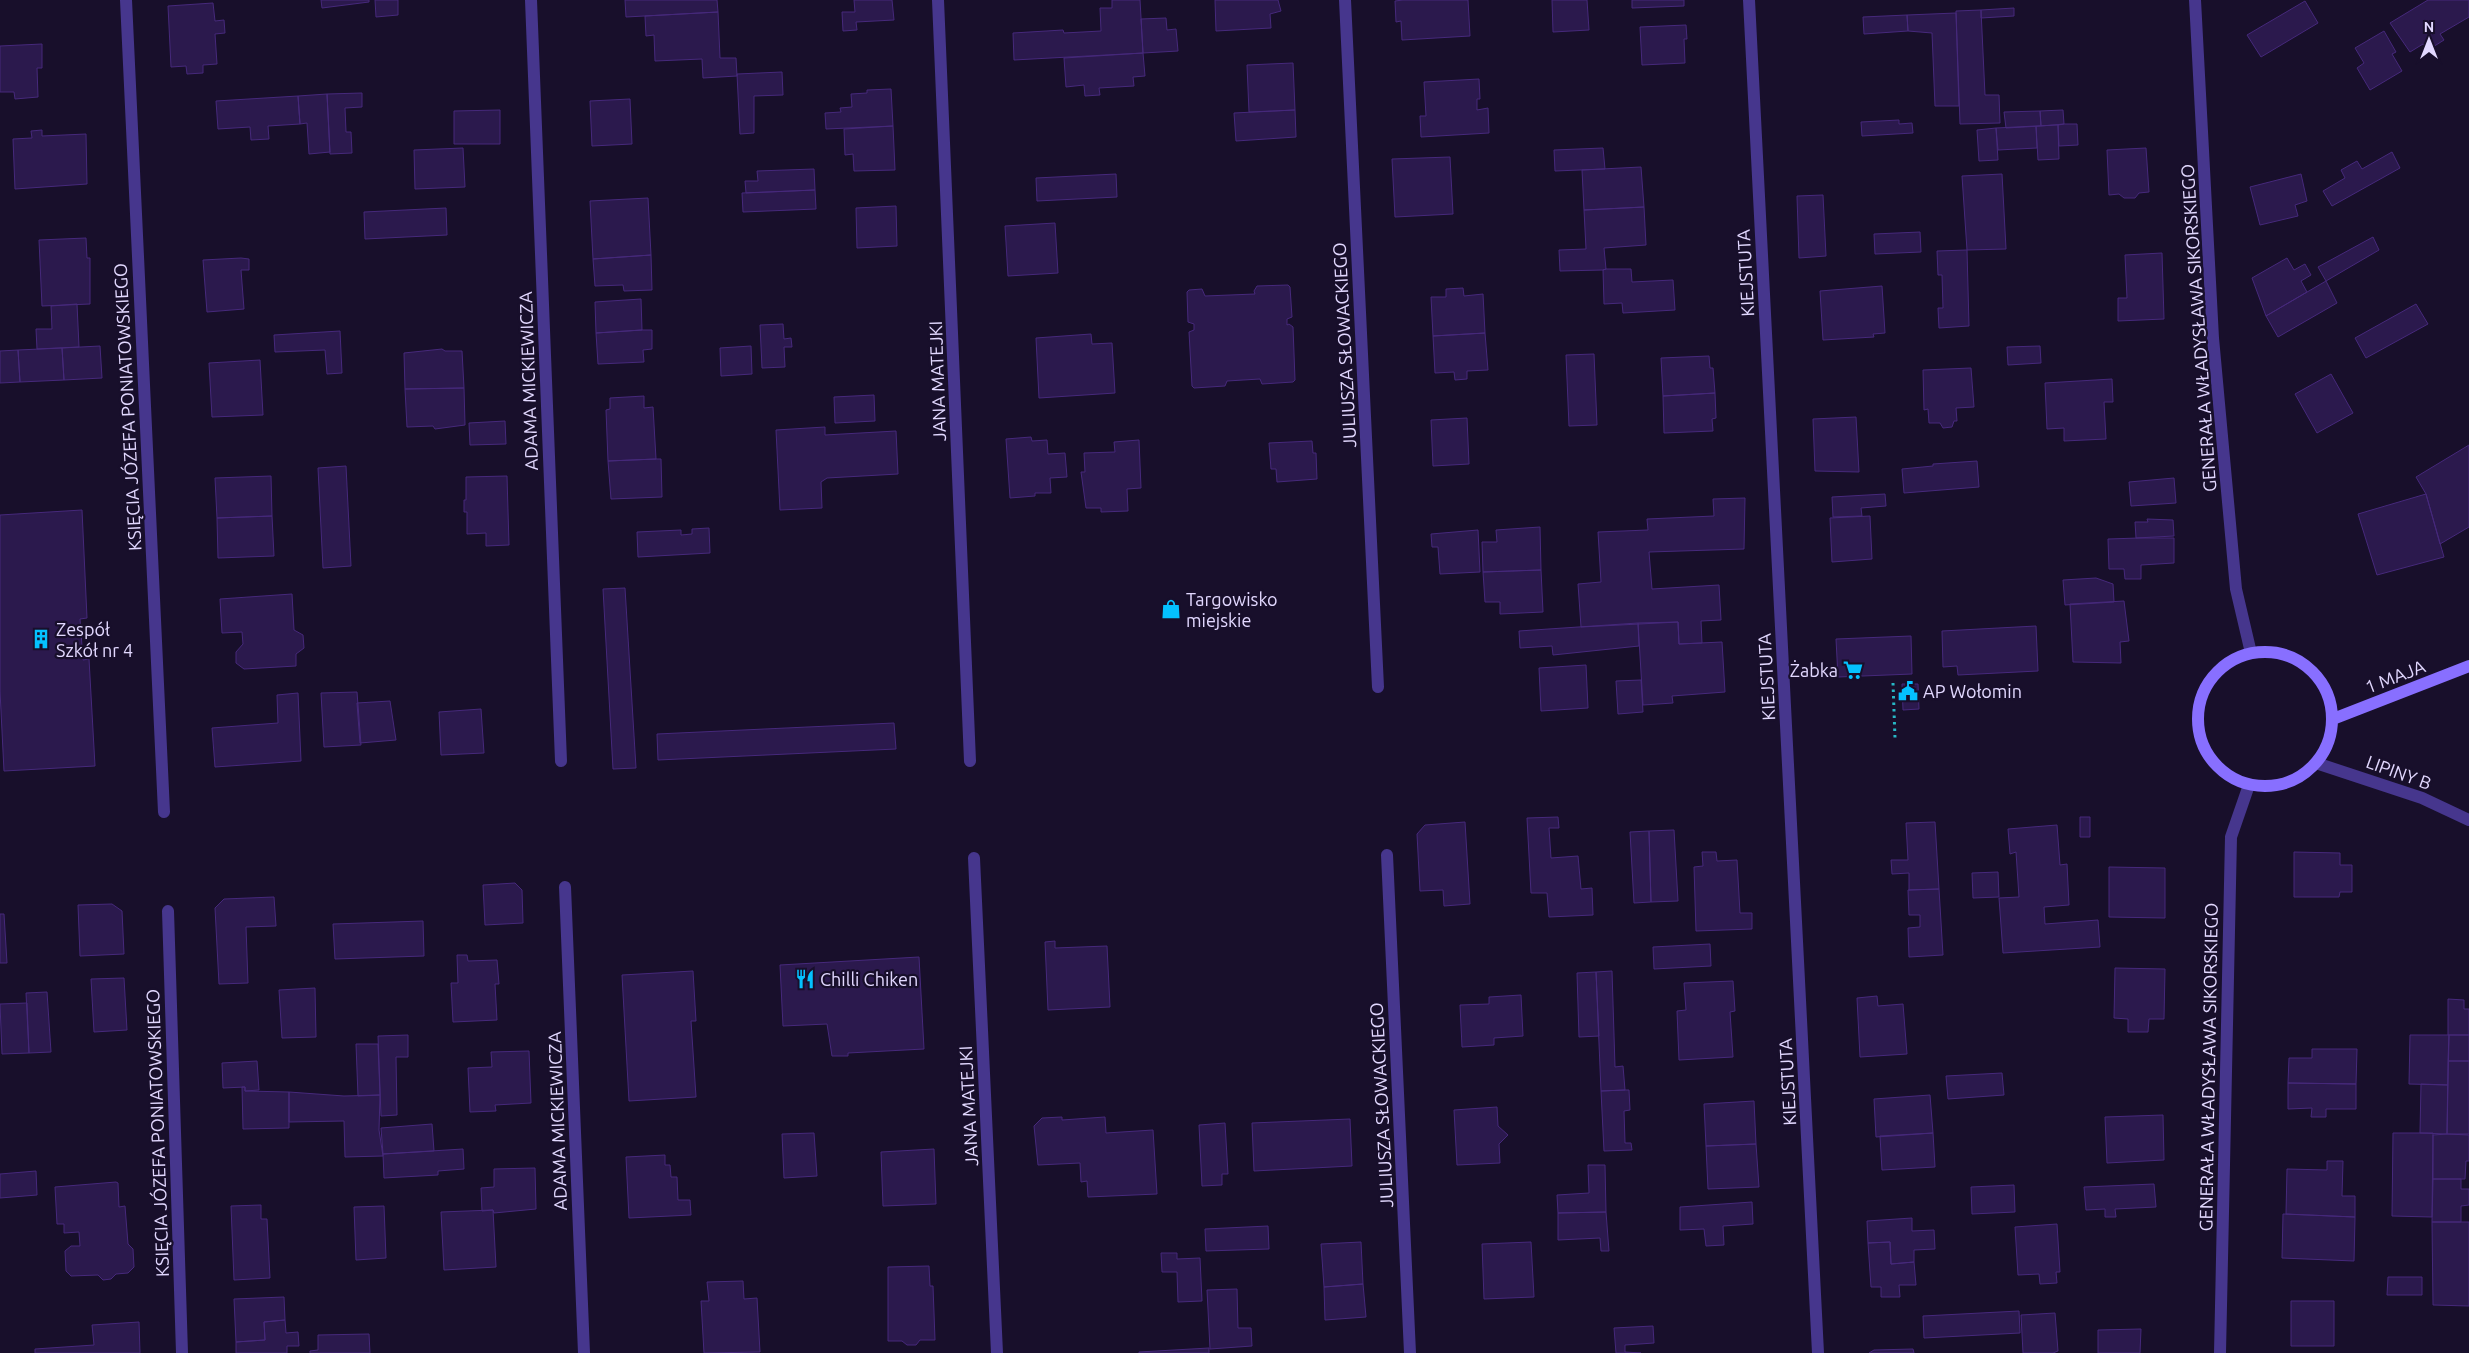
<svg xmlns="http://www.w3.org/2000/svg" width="2469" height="1353" font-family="Ubuntu,sans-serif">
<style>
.building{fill:#2b194d;stroke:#46297b}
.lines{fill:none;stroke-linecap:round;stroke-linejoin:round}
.path{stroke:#27b7c5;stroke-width:3;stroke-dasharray:2.5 4;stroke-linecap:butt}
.minor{stroke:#46368d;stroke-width:12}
.tertiary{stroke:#46368d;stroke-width:12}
.secondary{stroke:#886fff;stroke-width:12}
.labels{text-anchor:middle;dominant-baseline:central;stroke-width:4.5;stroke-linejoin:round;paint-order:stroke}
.street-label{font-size:18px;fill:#e2d8ff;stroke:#180f2b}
.poi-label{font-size:18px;fill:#e2d8ff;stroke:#180f2b;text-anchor:start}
</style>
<rect width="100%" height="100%" fill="#180f2b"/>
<path class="building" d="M321,0H369V2L322,8Z
M375,0H398V15L376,17Z
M625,0H717L718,12L626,17Z
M854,0H892L894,20L856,22L857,30L843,31L842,12H855Z
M1112,0H1140L1143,53L1014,60L1013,33L1063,30L1064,33L1101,31L1100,8H1112Z
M1215,0H1278L1281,11L1270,14L1271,28L1216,31Z
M1403,0H1468L1470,36L1402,40L1401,21L1396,22L1395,1Z
M1552,0H1587L1589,30L1553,32Z
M1632,0H1684V6L1632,8Z
M2428,0H2469V17L2440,34L2444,40L2428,50L2423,44L2410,52L2390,23Z
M2305,1L2318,23L2261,57L2247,35Z
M213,3L215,21L224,20L225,33L215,34L217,64L203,65V73L187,74L186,66L171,67L168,6Z
M2014,8V16L1981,18V10Z
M1981,10L1985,95H1999L2000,123L1960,124L1956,11Z
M718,12L720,58H736L737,76L703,78L702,59L655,61L654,35L646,36L645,16Z
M1956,13L1959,106H1935L1932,33L1908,31L1907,15Z
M1907,15L1908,31L1864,34L1863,17Z
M1166,18L1167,30L1176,29L1178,51L1143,53L1141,19Z
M1686,25L1687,39H1684L1685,63L1642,65L1640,27Z
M2384,31L2396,52L2392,54L2402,71L2370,90L2357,68L2364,63L2355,48Z
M42,44V68H37L38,97L15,99L14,92H0V46Z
M1143,53L1145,76L1133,77L1134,86L1099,88L1100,95L1085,96L1084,85L1066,87L1064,58Z
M1293,63L1295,110L1249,112L1247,65Z
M782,72L783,95L754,96V133L740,134L737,74Z
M1479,79L1480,99H1477V110L1488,108L1489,133L1421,137L1420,116H1426L1424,82Z
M891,89L893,126L826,129L825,113L841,112L840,108L852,107L851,94L867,93V90Z
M362,93V107L345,108L346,132H351L352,153L330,154L327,94Z
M327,94L330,152L309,154L307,123L300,124L298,96Z
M298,96L300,124L268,126L269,139L251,140L250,127L218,129L216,101Z
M630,99L632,144L592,146L590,101Z
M500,110V144H454V111Z
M1295,110L1296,137L1236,141L1234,113Z
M2063,110L2064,124L2041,126L2040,111Z
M2040,111L2041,126L2006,128L2004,112Z
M1899,120V124L1912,123L1913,133L1862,136L1861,122Z
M2064,124H2077L2078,145L2059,146L2058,125Z
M2058,125L2059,159L2038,160L2036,126Z
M893,126L895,170L854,171L853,154L845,155L844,129Z
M2036,126L2037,148L1998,150L1996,128Z
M1996,128L1998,160L1979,161L1977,130Z
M42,130V136L86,134L87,184L15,189L13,139L32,138L31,131Z
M463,148L465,187L415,189L414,150Z
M1603,148L1605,169L1555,171L1554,150Z
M2146,148L2149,192L2139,193L2135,198H2124L2119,194L2109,195L2107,150Z
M2392,152L2400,168L2332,206L2323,191L2345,178L2341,170L2357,161L2362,169Z
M1450,157L1453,214L1395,217L1392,159Z
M1641,167L1644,207L1584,210L1582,170Z
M814,169L815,190L746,193L745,181H758L757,171Z
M1116,174L1117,197L1037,201L1036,178Z
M2002,174L2006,249L1967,250L1962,176Z
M2301,174L2307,201L2295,205L2298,216L2260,225L2250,187Z
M815,190L816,209L743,212L742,193Z
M1823,195L1826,256L1799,258L1797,196Z
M648,198L651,255L593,259L590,201Z
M896,206L897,246L857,248L856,208Z
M1644,207L1646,245L1604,248L1606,269L1603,270L1560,271L1559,250L1586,249L1584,210Z
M446,208L447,235L365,239L364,212Z
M1055,223L1058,273L1008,276L1005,226Z
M1920,232L1921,252L1875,254L1874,234Z
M2373,237L2379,250L2326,281L2318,267Z
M86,238L87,258H90V304L42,306L39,240Z
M1967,250L1969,326L1939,328L1938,308H1943L1942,275H1938L1937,251Z
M2162,253L2164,319L2118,321V298H2127L2125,255Z
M651,255L652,290L624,291L623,285L595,286L593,259Z
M241,258L249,259V270H241L244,309L207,312L203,260Z
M2287,258L2294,270L2305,264L2311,275L2301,281L2307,292L2266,316L2252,278Z
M1606,269H1631L1632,282L1673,280L1675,310L1623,313L1622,303L1604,304L1603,270Z
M2326,281L2337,303L2278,337L2266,316Z
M1288,285L1290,287L1292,317L1287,319V325L1289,324L1293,327L1295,380L1293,382L1262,384L1260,379L1227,381L1225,386L1194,388L1192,386L1189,332L1194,330V324L1188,322L1187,292L1189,290L1202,289L1205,296L1255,294L1254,291L1257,286Z
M1882,286L1885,333L1873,334L1874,337L1823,340L1820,291Z
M1463,288L1464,296L1483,294L1485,333L1433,336L1431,297H1446V289Z
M641,299L642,330L596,333L595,302Z
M77,304L79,347L37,349L36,329H52L51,306Z
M2416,304L2428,324L2366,358L2355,338Z
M783,324L784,339L791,338L792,347H784L785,367L762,368L760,325Z
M642,330H652V349L643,350L644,362L598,364L596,333Z
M340,331L342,373L327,374L325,350L275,352L274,335Z
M1485,333L1488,370L1467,371V379L1455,380L1454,372L1435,373L1433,336Z
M1091,334L1092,344L1112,343L1115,393L1039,398L1036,338Z
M100,346L102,378L64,380L62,348Z
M751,346L752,374L721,376L720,348Z
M2040,346L2041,363L2008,365L2007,347Z
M62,348L64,380L20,382L18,350Z
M442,349L445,351H462L464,388L405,389L404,353Z
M18,350L20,382L0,383V351Z
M1594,354L1597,425L1569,426L1566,355Z
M1709,356L1710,368H1713L1715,393L1663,396L1661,358Z
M260,360L263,415L212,417L209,363Z
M1971,368L1974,407L1956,408L1957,421H1954L1952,427L1943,428L1940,423H1929L1928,409L1924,410L1923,370Z
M2331,374L2353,413L2317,433L2295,394Z
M2112,379L2113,402H2104L2106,439L2064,441V428L2047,429L2045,383Z
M464,388L465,425L435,429L433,426L407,427L405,389Z
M1715,393L1716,418L1712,419L1713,431L1664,433L1663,396Z
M874,395L875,421L835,423L834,397Z
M644,396V408L653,407L656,459L608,461L606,410L610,409V398Z
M1856,417L1859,472L1815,471L1813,419Z
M1467,418L1469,464L1433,466L1431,420Z
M505,421L506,444L470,445L469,423Z
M825,427V435L896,431L898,474L827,478L821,482L822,508L780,510L776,430Z
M1031,437L1032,441L1047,440L1048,454L1065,453L1067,477L1050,478L1051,493H1035V496L1010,498L1006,439Z
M1139,440L1141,488L1127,489L1128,511L1101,512V508H1086L1081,472H1085L1084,453L1115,452L1114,442Z
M1312,441L1313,453H1316L1317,479L1277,482L1276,469H1271L1269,443Z
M2469,445V527L2440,544L2426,494L2416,477Z
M656,459H661L662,497L611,499L608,461Z
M1977,461L1979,487L1904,493L1902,469L1933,466V464Z
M346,466L351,566L323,568L318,468Z
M271,476L272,516L217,518L215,478Z
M507,476L509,545L486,546V533L467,534V512H464V500H466V477Z
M2174,478L2176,503L2131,506L2129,482Z
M1885,494L1886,506L1861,508L1862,516L1833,517L1832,497Z
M2426,494L2444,557L2377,575L2358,514Z
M1745,498L1744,549L1649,552L1652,589L1719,585L1721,620L1701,621L1702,643L1679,644L1678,622L1581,627L1578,584L1601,582L1598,532L1648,530L1647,519L1714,516L1713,499Z
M82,510L87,618L80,619L83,660L89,659L95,766L4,771L0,691V515Z
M272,516L274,556L218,558L217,518Z
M1870,516L1872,559L1832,562L1830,518Z
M2147,519L2173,520L2174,536L2136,538L2135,522H2148Z
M1540,527L1541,570L1483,572L1482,542H1497L1496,530Z
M709,528L710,553L638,557L637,532L681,530V535L692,534V529Z
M1478,530L1480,572L1440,574L1438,547H1432L1431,534Z
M2139,538H2174V563L2141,565V579H2125L2124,569H2109L2108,539Z
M1541,570L1543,612L1500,614V602H1485L1483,572Z
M2096,578L2113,584L2114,602L2065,605L2063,580Z
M625,588L636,768L613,769L603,589Z
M292,594L294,630L303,635L304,648L296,654V666L244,669L236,663V652L243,644L242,632L222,633L220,599Z
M2124,601L2129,641L2120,642L2121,663L2073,662L2070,604Z
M1678,622L1679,644L1722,642L1725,692L1672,696L1673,703L1643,705L1638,623Z
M1638,623L1639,646L1553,655L1552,646L1520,648L1519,631Z
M2036,626L2038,671L1958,675L1957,666L1943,667L1942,631Z
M1911,636L1912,674L1838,677L1836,639Z
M1586,665L1588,708L1541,711L1539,668Z
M1641,680L1643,712L1618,714L1616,681Z
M1902,684H1918L1919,709L1903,710Z
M357,692L361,745L324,747L321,693Z
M298,693L301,761L215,767L212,728L278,723L277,695Z
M390,701L396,740L360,743L357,703Z
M481,709L484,753L441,755L439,712Z
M894,723L896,749L658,760L657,734Z
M1558,817L1559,828H1549L1551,858L1578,856L1581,889L1592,888L1593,915L1549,917L1547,893H1531L1527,818Z
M2080,817H2090V837H2080Z
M1465,822L1470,904L1444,906L1443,890L1420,891L1417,834L1425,825Z
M1935,822L1939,889L1909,890V873L1892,874L1891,860H1908L1906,823Z
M2057,825L2060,865L2067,864L2069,905L2044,907L2045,924L2098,920L2100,947L2003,953L1999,898L2019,897L2016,852L2010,854L2008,829Z
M1674,830L1678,901L1651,902L1649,831Z
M1649,831L1651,902L1634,903L1630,832Z
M1702,852H1716L1717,861L1737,860L1740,913H1752V929L1696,931L1694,867L1703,866Z
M2294,852L2340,853V865H2352V892H2340L2339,897H2294Z
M2109,867L2165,868V918L2109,917Z
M1998,872L1999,897L1973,898L1972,873Z
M515,883L522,890L523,923L485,925L483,885Z
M1939,889L1943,955L1909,957L1908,928L1920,927V915H1909L1908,890Z
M274,897L276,926L246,927L248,983L219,984L215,908L224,899Z
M112,904L122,911L124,954L80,956L78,905Z
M0,914H4L7,963H0Z
M423,921L424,956L335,959L333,924Z
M1055,941V948L1107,946L1110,1007L1048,1010L1045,942Z
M1710,944L1711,966L1654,969L1653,947Z
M457,955H467L468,961L497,960L499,984H495L497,1020L453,1022L451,983H458Z
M919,957L924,1049L848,1053V1056H832L827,1024L783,1026L780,965Z
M2115,968L2165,969L2164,1019H2149L2148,1032H2128V1019L2114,1018Z
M693,971L696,1021H691L696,1097L629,1101L622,975Z
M1612,971L1615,1067L1623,1066L1625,1090L1601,1091L1596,972Z
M1596,972L1599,1036L1579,1037L1577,973Z
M124,978L127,1030L94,1032L91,979Z
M1733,981L1735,1011L1730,1012L1733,1057L1679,1060L1677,1011L1686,1010L1684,983Z
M315,988L316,1037L282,1038L279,990Z
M47,992L51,1052L29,1053L26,993Z
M1521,995L1523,1036L1494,1038V1045L1462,1047L1460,1005L1489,1004V997Z
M1877,996L1878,1006L1903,1004L1907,1054L1860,1057L1857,998Z
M2448,999L2464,1000V1009H2469V1035H2448Z
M27,1003L29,1053L2,1054L0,1004Z
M408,1035V1057H396L397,1115L381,1116L378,1036Z
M2410,1035H2449L2448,1085L2409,1084Z
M2449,1035H2469V1061H2448Z
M356,1044H378L380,1095L358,1096Z
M2312,1049H2357L2356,1084L2288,1083L2289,1058H2312Z
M529,1051L531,1103L495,1105L496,1111L470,1112L468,1068L492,1067L491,1052Z
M257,1061L259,1090L245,1091V1087L223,1088L222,1063Z
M2448,1061H2469V1134H2447Z
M2002,1073L2004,1095L1948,1099L1946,1076Z
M2288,1083L2356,1084V1109H2326V1117H2311L2312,1108L2288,1109Z
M2421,1084L2448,1085L2447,1134L2420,1133Z
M242,1087H245V1091L289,1092V1128L243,1129Z
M1625,1090H1629L1630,1110L1624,1111L1625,1143H1631L1632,1150L1604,1151L1601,1091Z
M289,1092L344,1096L380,1095L379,1130L383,1156L345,1157L344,1121L289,1122Z
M1930,1095L1933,1133L1876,1137L1874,1099Z
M1754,1101L1756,1144L1706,1146L1704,1104Z
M1497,1107L1498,1126L1508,1135L1499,1144L1500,1163L1457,1165L1454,1110Z
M2163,1115L2164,1160L2107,1163L2105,1117Z
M1062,1117V1120L1105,1117L1106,1133L1153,1130L1157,1194L1088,1197L1087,1181L1081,1182L1080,1163L1038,1165L1034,1126L1042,1118Z
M1350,1119L1352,1166L1254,1171L1252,1123Z
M1225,1123L1228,1174H1222V1185L1202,1186L1199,1125Z
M432,1124L434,1151L383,1154L381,1128Z
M814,1133L817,1176L784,1178L782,1134Z
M1933,1133L1935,1167L1882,1170L1880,1136Z
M2393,1133H2433L2432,1217L2392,1216Z
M2447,1134L2469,1135V1161H2466L2465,1179H2433V1135Z
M1756,1144L1759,1187L1708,1189L1706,1146Z
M463,1149L464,1169L438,1171V1175L384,1178L383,1154Z
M934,1149L936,1204L883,1206L881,1152Z
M665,1155V1165H670L671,1177H677L678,1200H690L691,1215L629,1218L626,1157Z
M2327,1161H2343L2342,1196H2355V1217L2286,1214L2287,1169L2327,1170Z
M1588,1165H1605L1606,1212L1558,1213L1557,1195L1589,1193Z
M535,1168L536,1209L494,1213L493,1210L482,1211L481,1188L494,1187V1169Z
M36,1171L37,1195L0,1198V1174Z
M2433,1179H2461V1189H2469V1205L2461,1206V1222H2432Z
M116,1182L118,1183L119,1207L125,1206L128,1244L133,1249L134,1267L128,1273L116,1274L111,1279L103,1280L98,1275L71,1276L66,1271L65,1251L71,1246H80L79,1232L64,1233V1224H57L55,1187Z
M2154,1184L2156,1207L2115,1209L2116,1217H2105V1209L2086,1210L2084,1187Z
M2014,1185L2015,1212L1972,1214L1971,1187Z
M1752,1202L1753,1224L1723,1226L1724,1245L1706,1246L1704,1229L1680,1230V1207Z
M261,1205V1219H267L270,1278L234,1280L231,1206Z
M384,1206L386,1258L356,1260L354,1207Z
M493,1210L496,1267L444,1270L441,1212Z
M1606,1212L1609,1251H1601L1600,1238L1558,1240V1213Z
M2283,1214L2355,1217L2354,1261L2282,1258Z
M1912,1218V1231L1934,1230L1935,1249L1914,1250V1262L1891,1264L1890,1242L1868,1243L1867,1221Z
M2432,1222H2469V1306L2433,1305Z
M2057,1224L2060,1272H2056L2057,1283L2040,1284L2039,1274L2018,1275L2015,1227Z
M1268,1226L1269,1249L1206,1251L1205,1229Z
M1361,1242L1363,1284L1324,1287L1321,1244Z
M1531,1242L1534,1297L1484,1299L1482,1244Z
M1890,1242L1891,1264L1914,1262L1916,1285H1899L1900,1297H1881V1287H1871L1868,1243Z
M1161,1253H1177V1259L1200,1258L1202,1301L1178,1302L1177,1272H1162Z
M929,1266L930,1286H933L935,1340H920L916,1345H907L902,1341H888V1267Z
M2388,1277H2422V1295H2387Z
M743,1281L744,1299L757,1298L760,1352L704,1353L701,1301H709L707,1282Z
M1363,1284L1366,1317L1325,1320L1324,1287Z
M1237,1289L1238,1328H1251L1252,1346L1210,1349L1207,1290Z
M284,1297L285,1320L264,1322L265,1340L236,1342L234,1299Z
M2291,1301H2334V1346H2291Z
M2019,1311L2020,1333L1924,1338L1923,1316Z
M2055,1313L2058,1351L2053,1353H2023L2021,1315Z
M285,1320L286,1333L298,1332L299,1346H287V1353H236V1342L265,1340L264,1322Z
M139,1322L140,1353H35V1349L94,1345L92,1325Z
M1653,1326L1654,1343L1625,1345V1352L1641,1353H1616L1614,1328Z
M2141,1329L2140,1353H2098V1330Z
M369,1334L370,1353H310V1351L318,1350V1335Z
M1209,1348V1353H1139V1352Z
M1913,1349L1914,1353H1869L1874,1350Z"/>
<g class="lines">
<path class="path" d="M1893,683L1895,738"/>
<path class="minor" d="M126,0L164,812
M531,0L561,761
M938,0L970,761
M1345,0L1378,687
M1749,0L1818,1353
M2316,763L2422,798L2469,820
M1387,855L1410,1353
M974,858L997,1353
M565,887L584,1353
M168,911L182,1353"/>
<path class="tertiary" d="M2195,0L2213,338L2236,589L2251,653
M2220,1353L2231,837L2249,785"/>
<path class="secondary" d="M2198 719a67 67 0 1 1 134 0a67 67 0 1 1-134 0Z
M2333,719L2469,666"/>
</g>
<defs>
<symbol id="shop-bare" viewBox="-9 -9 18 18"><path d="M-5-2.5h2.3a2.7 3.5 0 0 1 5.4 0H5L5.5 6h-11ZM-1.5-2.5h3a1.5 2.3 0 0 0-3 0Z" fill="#04c1ff" stroke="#180f2b" stroke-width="2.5" paint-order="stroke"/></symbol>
<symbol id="building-bare" viewBox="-9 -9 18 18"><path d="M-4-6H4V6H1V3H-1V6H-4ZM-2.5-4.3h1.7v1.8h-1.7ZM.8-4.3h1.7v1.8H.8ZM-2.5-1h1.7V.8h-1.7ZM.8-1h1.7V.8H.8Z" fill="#04c1ff" stroke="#180f2b" stroke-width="2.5" paint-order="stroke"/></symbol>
<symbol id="supermarket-bare" viewBox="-9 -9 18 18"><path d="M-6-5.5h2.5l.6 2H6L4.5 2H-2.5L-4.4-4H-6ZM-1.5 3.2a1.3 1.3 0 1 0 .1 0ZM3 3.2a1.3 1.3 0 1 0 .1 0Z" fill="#04c1ff" stroke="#180f2b" stroke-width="2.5" paint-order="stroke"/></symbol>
<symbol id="civic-bare" viewBox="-9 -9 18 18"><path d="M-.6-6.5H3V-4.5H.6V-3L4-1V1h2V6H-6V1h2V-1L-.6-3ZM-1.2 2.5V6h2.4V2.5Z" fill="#04c1ff" stroke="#180f2b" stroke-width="2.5" paint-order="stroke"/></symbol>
<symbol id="restaurant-bare" viewBox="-9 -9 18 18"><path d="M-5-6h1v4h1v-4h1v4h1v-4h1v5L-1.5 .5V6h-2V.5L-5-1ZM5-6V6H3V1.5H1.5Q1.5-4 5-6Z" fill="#04c1ff" stroke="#180f2b" stroke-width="2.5" paint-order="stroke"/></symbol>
</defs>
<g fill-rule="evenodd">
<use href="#shop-bare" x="1157" y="595" width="28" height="28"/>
<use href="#building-bare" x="27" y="625" width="28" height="28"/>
<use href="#supermarket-bare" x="1839" y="656" width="28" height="28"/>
<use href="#civic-bare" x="1894" y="677" width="28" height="28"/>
<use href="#restaurant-bare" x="791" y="965" width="28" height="28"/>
</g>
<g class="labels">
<g class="street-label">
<text transform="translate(1745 273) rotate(-93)">KIEJSTUTA</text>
<text transform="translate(2198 328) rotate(-94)">GENERAŁA WŁADYSŁAWA SIKORSKIEGO</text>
<text transform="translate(1344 345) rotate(-93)">JULIUSZA SŁOWACKIEGO</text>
<text transform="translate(528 381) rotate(-92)">ADAMA MICKIEWICZA</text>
<text transform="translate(937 381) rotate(-92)">JANA MATEJKI</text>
<text transform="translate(127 407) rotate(-93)">KSIĘCIA JÓZEFA PONIATOWSKIEGO</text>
<text transform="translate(2395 676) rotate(-21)">1 MAJA</text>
<text transform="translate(1766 677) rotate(-93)">KIEJSTUTA</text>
<text transform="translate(2399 772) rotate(20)">LIPINY B</text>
<text transform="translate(2208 1067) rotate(-89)">GENERAŁA WŁADYSŁAWA SIKORSKIEGO</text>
<text transform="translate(1787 1082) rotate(-93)">KIEJSTUTA</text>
<text transform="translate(1381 1105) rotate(-93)">JULIUSZA SŁOWACKIEGO</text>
<text transform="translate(968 1106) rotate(-93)">JANA MATEJKI</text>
<text transform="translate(557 1121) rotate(-92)">ADAMA MICKIEWICZA</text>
<text transform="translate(157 1133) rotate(-92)">KSIĘCIA JÓZEFA PONIATOWSKIEGO</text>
</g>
<g class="poi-label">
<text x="1186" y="599">Targowisko<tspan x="1186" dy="21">miejskie</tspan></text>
<text x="56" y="629">Zespół<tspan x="56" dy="21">Szkół nr 4</tspan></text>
<text x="1838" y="670" text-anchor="end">Żabka</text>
<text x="1923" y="691">AP Wołomin</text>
<text x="820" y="979">Chilli Chiken</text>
</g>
</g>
<g transform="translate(2429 40)" stroke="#180f2b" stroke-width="4" paint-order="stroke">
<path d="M0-4L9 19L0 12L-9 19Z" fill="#e2d8ff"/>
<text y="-8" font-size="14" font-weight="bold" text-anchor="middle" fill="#e2d8ff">N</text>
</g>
</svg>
